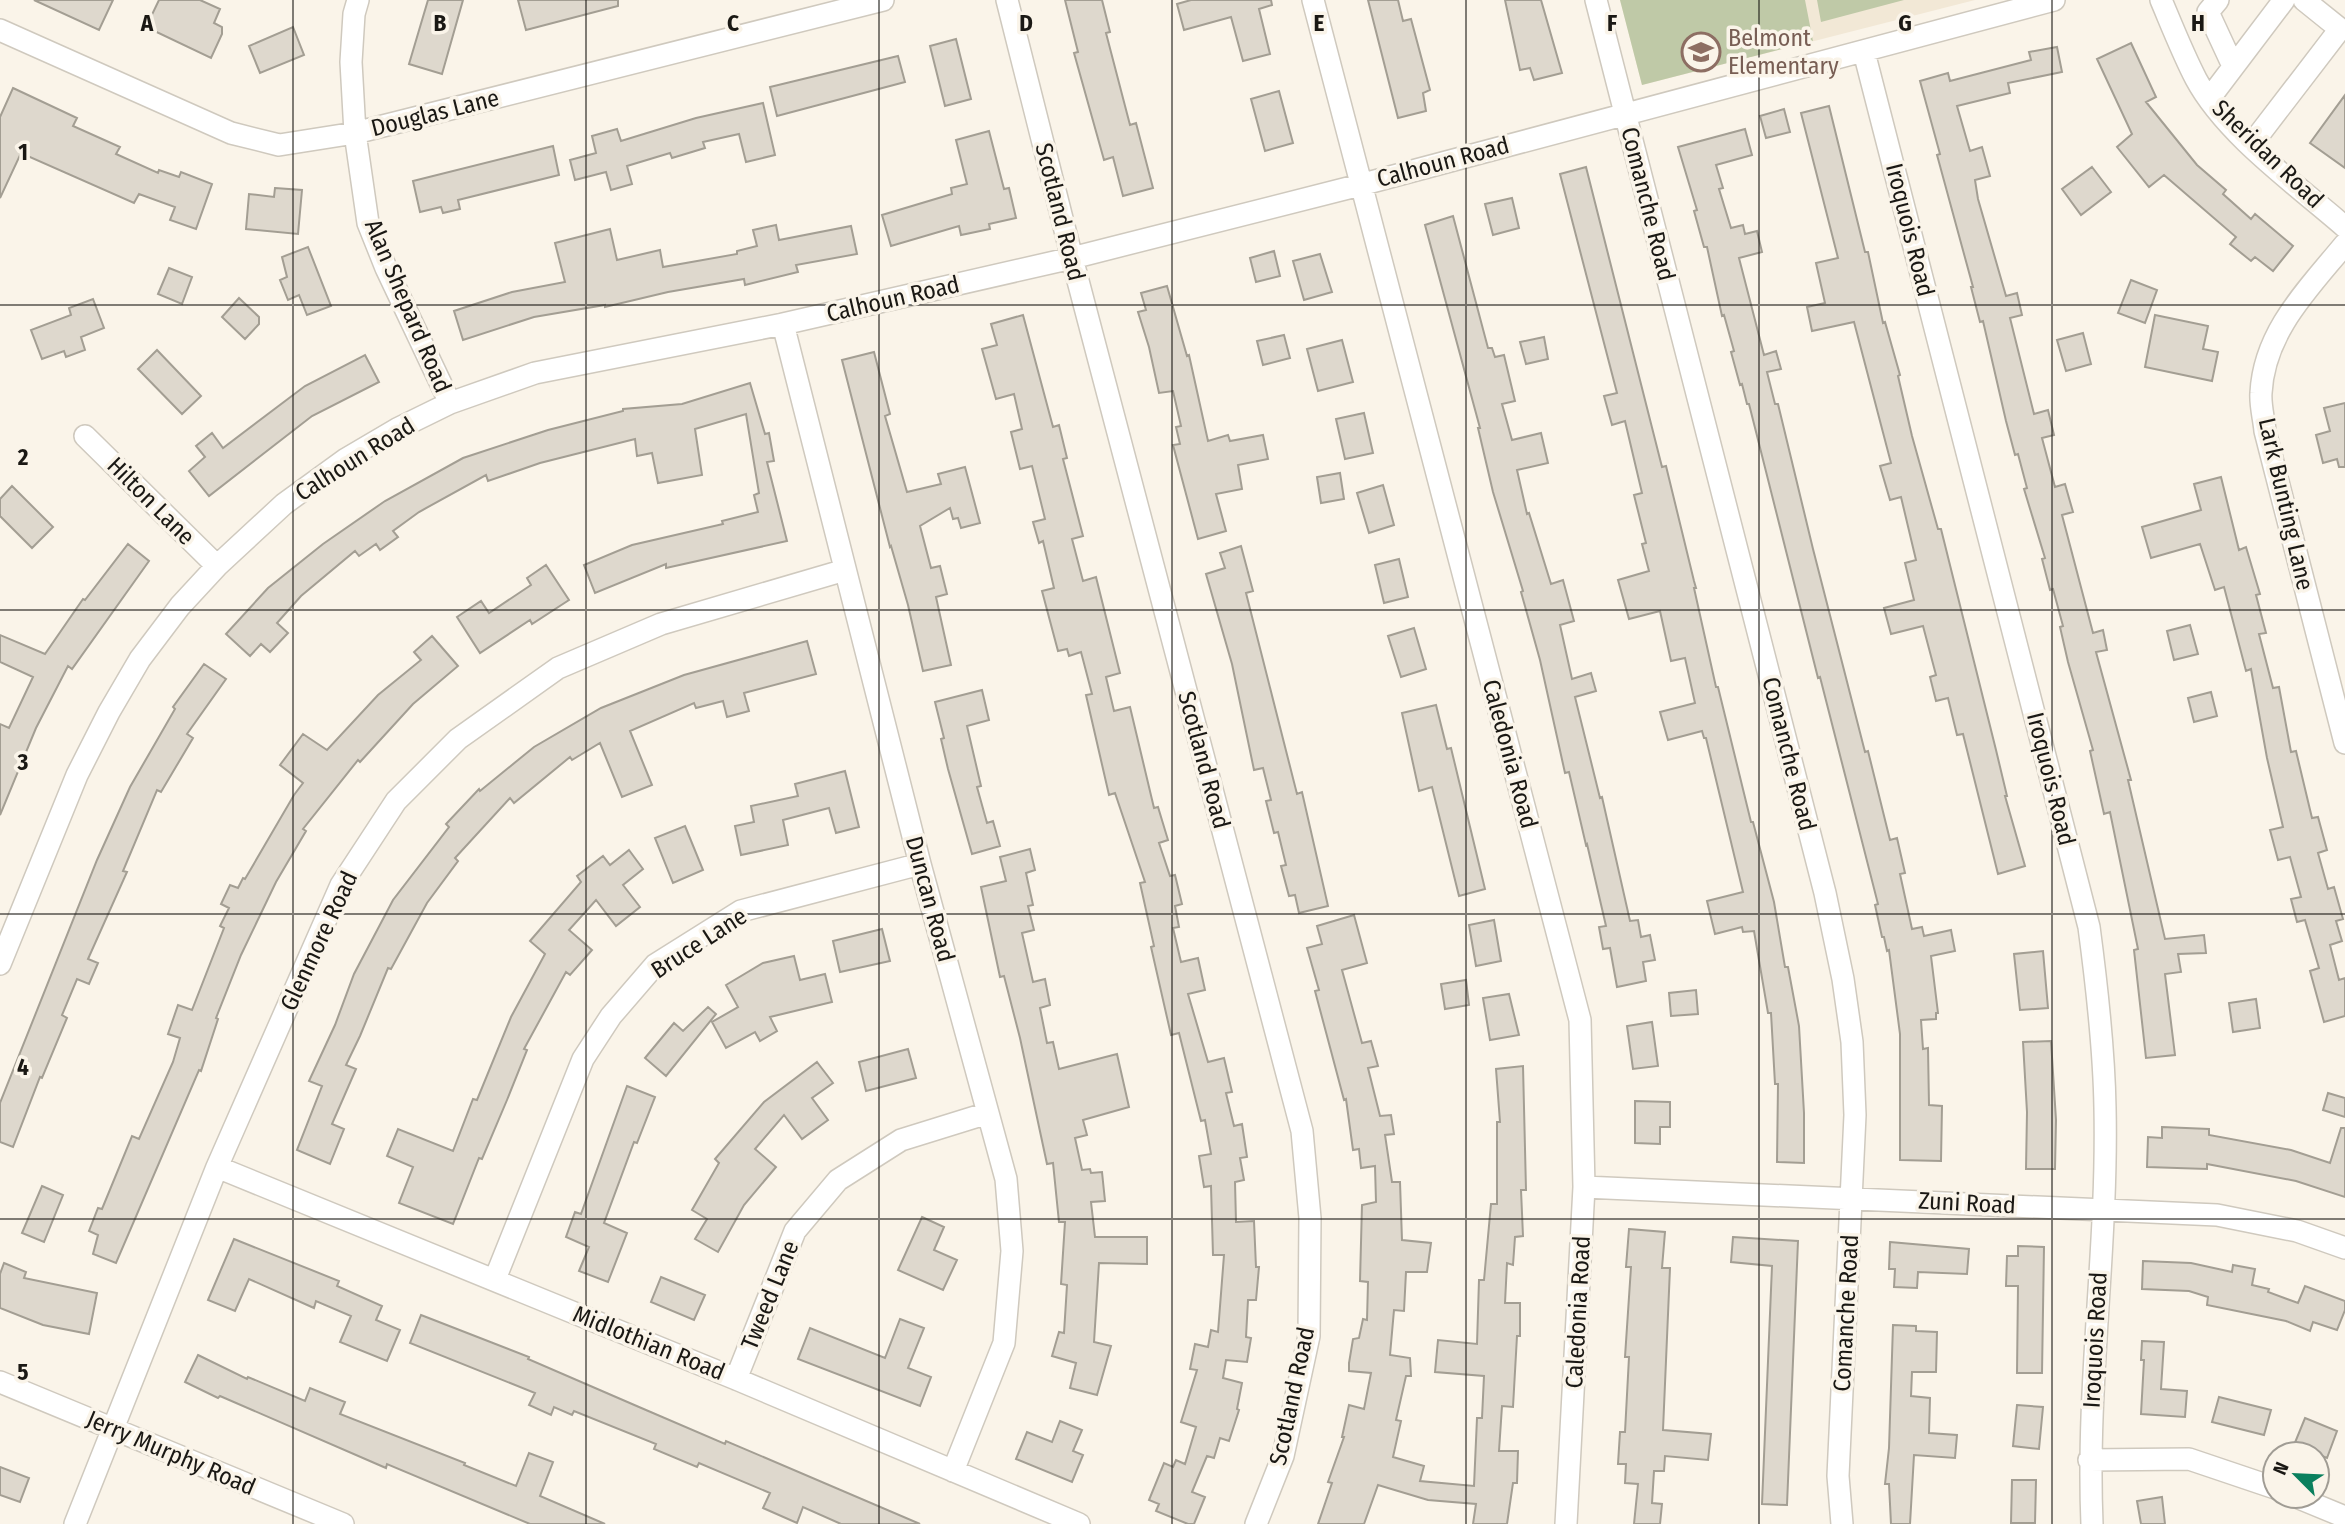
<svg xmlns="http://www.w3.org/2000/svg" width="2345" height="1524" font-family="'Fira Sans Condensed',sans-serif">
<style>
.built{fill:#f2e8d6}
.green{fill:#bfc9a7}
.building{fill:#ded8cd;stroke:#a39e93;stroke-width:2}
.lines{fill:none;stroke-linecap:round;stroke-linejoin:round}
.minor-casing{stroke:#cfc9be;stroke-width:24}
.minor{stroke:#fff;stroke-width:21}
.grid{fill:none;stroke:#1a1814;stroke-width:2;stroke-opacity:0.55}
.labels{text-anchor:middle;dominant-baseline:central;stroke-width:7;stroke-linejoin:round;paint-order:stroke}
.education-label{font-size:24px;fill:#785e54;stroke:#faf4e9;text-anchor:start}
.street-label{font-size:24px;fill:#1a1814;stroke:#faf4e9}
.grid-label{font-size:23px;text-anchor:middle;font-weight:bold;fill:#1a1814;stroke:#faf4e9;stroke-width:7;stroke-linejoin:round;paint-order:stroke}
</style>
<rect width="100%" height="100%" fill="#faf4e9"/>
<path class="built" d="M1620,0H1975L1642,85Z"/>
<path class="green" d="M1620,0H1805L1813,41L1642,85Z
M1817,0H1904L1821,22Z"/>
<path class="building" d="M34,0H113L99,30Z
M159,0H200L220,9L214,23L222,27V34L211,58L146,27Z
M428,0H463L442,74L409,64Z
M518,0H618V6L526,30Z
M1065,0H1102L1110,32L1106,33L1130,125L1136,123L1153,188L1123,196L1113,157L1104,160L1074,53L1078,52Z
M1191,0H1271L1272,5L1259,9L1270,54L1243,61L1231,17L1184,30L1177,4Z
M1368,0H1398L1403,21L1411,19L1430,90L1423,93L1426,111L1398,118Z
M1505,0H1541L1562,73L1534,80L1530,68L1520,70Z
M293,27L304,55L260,73L249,46Z
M956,39L971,99L945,106L930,46Z
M2131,43L2156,97L2146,102L2197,165L2226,190L2223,194L2251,219L2255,214L2293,246L2273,271L2255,257L2251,261L2230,244L2236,237L2164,175L2149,187L2117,147L2132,134L2097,59Z
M2057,47L2062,72L2008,83L2010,93L1957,106L1970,151L1982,147L1990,176L1975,180L1978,199L2006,296L2017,293L2022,315L2010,318L2034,414L2048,410L2054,435L2042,438L2055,487L2065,484L2073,512L2062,515L2093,633L2103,630L2107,650L2096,652L2131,780H2128L2165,939L2204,935L2206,953L2178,954L2181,972L2165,974L2175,1055L2146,1058L2134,950L2138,949L2110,812L2104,814L2090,751L2093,750L2068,662L2060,627L2063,626L2053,589L2050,590L2042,559L2045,558L2024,489L2027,488L2018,454L2015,455L2006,421L1983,321L1980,322L1971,287H1973L1937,155L1940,154L1920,81L1948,73L1950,81L2031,60L2029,52Z
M898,56L905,82L777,116L770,87Z
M13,88L77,118L73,126L120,147L116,154L158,173L159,170L179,177L181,172L212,184L196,229L170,220L175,207L139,194L134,203L21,153L0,198V117Z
M1279,91L1293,143L1265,151L1251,99Z
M2345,95V168L2310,143Z
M763,103L775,155L746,162L739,134L703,142L705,148L672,158L670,153L627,166L632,184L611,190L606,172L575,180L570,160L596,153L592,136L617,129L621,141L696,118Z
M1829,106L1865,252H1868L1883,323L1885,322L1900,375L1898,376L1912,436L1938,529H1941L1996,750L2007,796H2005L2025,866L1998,874L1963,734L1957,735L1948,698L1936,701L1930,677L1936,675L1923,626L1891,634L1884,608L1914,600L1905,563L1916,560L1901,497L1890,500L1880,466L1891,463L1854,322L1812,331L1807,307L1825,303L1816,263L1838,258L1801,113Z
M1784,109L1790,132L1766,138L1760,116Z
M1745,129L1752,155L1716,165L1723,188L1719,189L1731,228L1743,225L1745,234L1757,231L1762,252L1739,258L1764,355L1776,351L1781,369L1767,372L1775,404H1778L1813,549L1865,752L1868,751L1890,840L1897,838L1905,873L1900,874L1912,929L1922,927L1924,936L1951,930L1955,951L1931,956L1938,1013H1936V1019L1921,1020L1923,1049L1928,1048L1929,1105L1942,1106L1941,1161L1900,1160V1034L1889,950L1887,951L1884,937H1882L1875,905L1878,904L1820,677L1818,678L1749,404H1747L1742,384L1740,385L1731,352L1734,351L1724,315L1722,316L1707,247H1704L1694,211L1697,210L1678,147Z
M989,131L1004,189L1009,188L1016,218L989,224L990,229L961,235L959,226L891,246L882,215L952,194L951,188L967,184L956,140Z
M553,146L559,175L458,200L460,209L443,213L441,207L420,212L413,181Z
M1586,167L1662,467L1666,466L1694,581L1696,588H1694L1716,687H1718L1751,822H1753L1774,902L1785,967H1788L1799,1026L1804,1113V1163L1777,1162L1778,1084H1775L1771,1013H1768L1754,931L1743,932L1742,927L1715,934L1707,901L1743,892L1706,738H1704L1702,731L1668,740L1660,712L1695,703L1685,658L1671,661L1660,611L1629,619L1618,580L1649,571L1642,544L1646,543L1634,495L1642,493L1625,421L1612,425L1604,396L1617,393L1560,174Z
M2092,167L2111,192L2081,215L2062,189Z
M275,188L302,190L298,234L246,229L249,194L274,197Z
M1512,198L1519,228L1493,235L1485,204Z
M1453,216L1488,348H1492L1495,357L1504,355L1515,401L1502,404L1512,440L1541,433L1548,463L1517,470L1527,514L1529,513L1551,584L1563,580L1574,621L1560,625L1572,679L1591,673L1596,691L1575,697L1600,798L1602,797L1630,921L1638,920L1641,937L1650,935L1655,960L1643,962L1646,981L1617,987L1610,948L1603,949L1599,927L1606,926L1587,844L1586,845L1569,772L1565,773L1540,660L1521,592L1523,591L1493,492L1478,428H1480L1425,225Z
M776,225L779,240L851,226L857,254L796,265L798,272L745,285L744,279L668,292L605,307V305L534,317L463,340L454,311L512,292L565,282L555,243L610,229L617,260L660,250L663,267L737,254V251L757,246L753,230Z
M308,247L331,306L307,315L299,295L288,300L280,280L287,277L282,257Z
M1274,251L1280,276L1256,282L1250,258Z
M1320,254L1332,292L1304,300L1293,261Z
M169,268L192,277L182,304L158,294Z
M2131,280L2157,290L2145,323L2118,313Z
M1167,286L1187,356L1189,355L1208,441L1228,435L1230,441L1263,435L1268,459L1238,465L1242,489L1216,494L1226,531L1198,539L1173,445L1180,444L1176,427L1181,426L1173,391L1159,393L1149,347L1138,312L1146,310L1141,293Z
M239,298L259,317V324L245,339L222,317Z
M93,299L104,328L81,337L85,350L66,357L64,351L42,359L31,330L71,315L69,308Z
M1023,315L1053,427L1059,425L1067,458L1063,459L1083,536L1072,539L1083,581L1096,577L1120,673L1106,677L1114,711L1130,707L1154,808L1158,807L1168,840L1159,843L1170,876L1175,875L1182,904L1175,906L1179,927L1173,928L1181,962L1198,958L1205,990L1188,994L1208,1062L1224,1058L1232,1092L1226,1093L1234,1126L1242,1124L1247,1157L1240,1158L1244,1180L1235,1182L1236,1222L1254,1221L1256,1267H1259L1256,1300H1248L1246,1337L1251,1338L1247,1362L1226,1360L1223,1378L1242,1383L1237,1409L1239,1410L1229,1441L1220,1438L1214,1458L1207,1456L1192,1492L1205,1497L1194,1524H1188L1156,1511L1159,1504L1149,1500L1164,1463L1173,1467L1176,1460L1185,1464L1196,1427L1181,1422L1197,1370L1190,1369L1195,1344L1208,1347L1211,1330L1218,1332L1224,1255H1213L1211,1186L1204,1187L1199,1156L1211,1154L1205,1120L1201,1121L1179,1033L1171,1035L1151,947L1154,946L1140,883L1145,882L1115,793L1109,795L1086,695L1092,694L1081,652L1069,656L1067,649L1058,651L1042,591L1054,588L1043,541L1039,543L1033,522L1045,519L1032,466L1020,469L1011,432L1022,429L1014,394L996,399L982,349L997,345L991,324Z
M2155,315L2208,326L2203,349L2218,352L2212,381L2145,367Z
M2083,333L2091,364L2066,371L2057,340Z
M1284,335L1290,358L1263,365L1257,341Z
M1544,337L1548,359L1526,364L1520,342Z
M1342,340L1353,382L1318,391L1307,349Z
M157,350L201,396L182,414L138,369Z
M874,352L890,414L885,416L907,492L941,484L938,474L965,467L980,523L961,528L958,518L953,519L950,508L920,526L931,568L940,566L947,594L936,597L951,665L923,671L908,605L891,546L890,547L842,360Z
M365,355L379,382L312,416L209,496L189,471L205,457L196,446L212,433L223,448L305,386Z
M750,383L765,434L769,433L774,461L767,462L787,541L666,568V564L595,593L584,565L632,545L723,524L722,521L758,512L754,495L759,493L746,414L695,429L702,475L658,483L652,453L637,456L635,439L540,463L488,481L486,475L419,512L393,531L398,537L380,550L376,544L359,556L355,551L301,596L277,623L288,633L270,652L261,644L250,656L226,634L268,588L323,544L385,501L463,458L548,430L623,411V409L682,404Z
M2345,403V467H2339L2337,459L2323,463L2316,435L2330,431L2324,408Z
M1364,413L1373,453L1345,459L1336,419Z
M1340,473L1344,499L1321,503L1317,477Z
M2221,477L2239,550L2246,547L2260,594L2256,595L2266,633L2259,634L2273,688L2279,687L2291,752L2296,751L2312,818L2318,817L2327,850L2318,853L2328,889L2334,887L2343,919L2336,921L2342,941L2330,945L2339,980L2345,978V1016L2324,1022L2310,971L2319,968L2305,920L2297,922L2291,899L2301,897L2290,857L2278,860L2270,830L2283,827L2267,758L2251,669L2246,671L2224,587L2215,590L2200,544L2151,558L2142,527L2201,510L2194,484Z
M1383,485L1394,525L1369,533L1357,493Z
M12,486L53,527L32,548L0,516V499Z
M128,544L149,561L72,669L68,666L36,728L0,815V724L9,728L33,677L0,662V635L45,654L83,599L85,600Z
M1241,546L1253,591L1246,593L1297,794L1302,792L1328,906L1299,913L1295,895L1289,896L1281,866L1286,865L1278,832L1274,833L1266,801L1271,800L1263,768L1254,770L1232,664L1206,574L1225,568L1220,553Z
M1399,559L1408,597L1384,603L1375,565Z
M546,565L569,600L532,624L530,620L480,653L457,617L481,601L489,613L531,585L527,578Z
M2190,625L2198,654L2174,660L2167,631Z
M1414,628L1426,669L1401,677L1388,636Z
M432,636L458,666L413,704L360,762L358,760L303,829L306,831L276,882L241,955L216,1018L218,1019L201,1071L199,1070L116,1263L93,1254L98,1235L89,1231L98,1208L102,1209L132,1136L139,1139L173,1062L180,1038L168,1034L178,1005L192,1010L224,928L220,926L229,908L221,904L230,885L238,888L243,878L245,879L294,795L303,783L280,765L303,734L327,750L378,695L421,660L414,652Z
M807,641L816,674L744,693L749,711L727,717L723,701L696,708L694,703L630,731L652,785L622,797L600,743L572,760L570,757L514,803L510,798L455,858L458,861L427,903L391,969L388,968L360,1036L346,1065L356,1069L332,1124L344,1129L330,1164L297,1150L322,1086L309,1081L335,1025L354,974L393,900L449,827L446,824L479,789L480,791L534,747L601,708L684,675Z
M204,664L226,679L187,734L193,738L161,792L157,790L123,871L127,872L88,959L98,963L89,984L77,979L62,1015L67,1018L42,1078L40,1077L13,1147L0,1142V1103L97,860L130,787L175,709L173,707Z
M982,690L989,720L967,726L981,786L977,787L987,823L993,821L1000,846L972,854L948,769L941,739L944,738L935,702Z
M2211,692L2217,716L2194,722L2188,698Z
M1436,705L1447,749L1451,748L1485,889L1459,896L1432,787L1419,791L1402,713Z
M845,771L859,827L836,833L829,808L783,820L788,845L741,855L735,826L754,822L751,806L798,796L795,784Z
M685,826L703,870L673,883L655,838Z
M1030,849L1035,870L1026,873L1033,905L1028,906L1034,930L1022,933L1033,982L1045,979L1050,1005L1040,1008L1047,1043L1053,1042L1059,1069L1117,1054L1129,1107L1083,1120L1087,1135L1075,1138L1082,1170L1090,1169L1091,1173L1102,1172L1105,1201L1091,1202L1095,1237H1147V1264L1099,1263L1094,1342L1111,1346L1097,1395L1070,1388L1076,1363L1052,1356L1059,1332L1064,1333L1067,1285L1061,1284L1065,1222H1059L1053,1163L1047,1164L1020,1038L1004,976L1000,977L981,887L1006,881L1000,857Z
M629,850L643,869L623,885L640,907L616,926L596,900L569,930L592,950L570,975L566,972L524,1049L527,1050L507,1100L482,1159L479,1158L453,1224L399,1203L413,1167L387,1156L398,1129L453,1151L473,1099L477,1100L511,1017L545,954L530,941L581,882L577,876L603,856L610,865Z
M1354,915L1367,963L1342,970L1362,1043L1371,1041L1378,1066L1368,1068L1380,1116L1391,1115L1394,1134L1385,1135L1392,1182H1400L1402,1240L1431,1243L1427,1272H1406L1404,1311L1394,1310L1390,1355L1410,1358L1411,1376H1406L1396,1420L1401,1421L1393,1457L1424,1466L1420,1481L1474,1486L1477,1418H1482L1484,1376L1435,1372L1438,1340L1477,1344L1479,1280H1484L1491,1204H1497V1122H1500L1496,1069L1523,1066L1526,1190H1521L1523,1236L1515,1237L1513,1265L1507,1263L1505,1303H1520V1336H1517L1513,1407L1502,1406L1499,1451H1518L1517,1483H1513L1507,1524H1473L1476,1504L1428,1500L1378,1485L1364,1524H1318L1332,1483L1328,1482L1344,1437H1342L1349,1405L1364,1409L1371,1373L1349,1371V1363L1353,1339L1359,1338L1363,1319L1367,1320L1368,1282L1360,1281L1362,1205L1376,1202L1375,1166L1361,1168L1359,1149L1353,1150L1346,1099L1344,1100L1331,1051L1315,991L1319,990L1307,948L1322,944L1317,926Z
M1494,920L1501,961L1476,966L1469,925Z
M882,929L890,961L840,972L833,941Z
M2043,951L2048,1008L2020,1010L2014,954Z
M794,956L800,980L825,974L832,1002L770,1017L777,1031L760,1041L755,1032L726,1048L712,1022L738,1007L726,985L763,963Z
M1466,980L1469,1005L1445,1009L1441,984Z
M1696,990L1698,1014L1671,1016L1669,993Z
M1509,994L1519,1035L1490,1040L1483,998Z
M2256,999L2260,1028L2233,1032L2229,1003Z
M708,1007L716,1014L666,1076L645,1058L674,1023L683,1031Z
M1652,1022L1658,1066L1633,1069L1627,1026Z
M2051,1041L2056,1120L2055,1169H2026L2027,1112L2023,1042Z
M908,1049L916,1078L866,1091L859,1062Z
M817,1062L833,1083L812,1098L828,1120L802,1139L784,1115L755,1149L776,1167L744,1205L718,1252L695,1239L707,1219L692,1210L719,1163L715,1159L764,1102Z
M627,1086L655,1097L637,1143L634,1142L604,1223L627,1233L608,1282L579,1271L589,1247L566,1237L575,1212L581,1214Z
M2328,1093L2345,1098V1117L2323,1110Z
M1635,1101L1670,1102V1127H1660V1144L1635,1143Z
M2162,1127L2209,1129V1135L2291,1150L2330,1163L2341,1128H2345V1197L2296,1181L2207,1164V1169L2147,1167L2148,1137L2162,1138Z
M42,1186L63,1195L44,1242L22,1233Z
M922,1217L944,1227L934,1250L957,1260L943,1290L898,1270Z
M1629,1229L1665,1232L1662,1268H1670L1663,1430L1711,1434L1708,1460L1665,1456L1664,1471H1654L1652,1503L1662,1504L1660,1524H1634L1638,1484L1625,1483L1626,1464H1618L1620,1432H1625L1629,1357H1625L1631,1267H1626Z
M1733,1237L1798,1241L1787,1505L1762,1504L1772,1266L1731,1262Z
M234,1239L339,1281L337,1286L382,1306L376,1320L400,1330L387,1361L340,1342L351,1316L316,1301L314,1308L249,1279L235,1311L208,1300Z
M1890,1242L1969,1249L1967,1274L1918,1272L1917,1288L1894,1287L1895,1269H1889Z
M2018,1246L2044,1247L2042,1373H2017L2018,1286H2006L2007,1256H2018Z
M2143,1261L2191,1263L2232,1272L2233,1265L2255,1269L2252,1285L2269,1289L2268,1292L2298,1303L2305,1286L2345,1301V1310L2337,1330L2313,1322L2310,1331L2286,1321L2207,1305L2208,1297L2189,1291L2142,1289Z
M4,1263L26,1272L24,1278L97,1293L89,1334L43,1325L0,1308V1274Z
M661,1277L705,1295L694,1320L651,1302Z
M421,1315L529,1357L528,1359L639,1407L725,1444L726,1441L920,1524H841L803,1507L797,1523L763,1508L770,1493L699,1463L697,1467L654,1449L656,1444L574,1411L572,1415L554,1407L551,1415L529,1405L535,1393L410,1343Z
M900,1319L924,1328L908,1368L931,1377L920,1406L798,1359L810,1328L885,1358Z
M1893,1325L1916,1326V1331L1937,1332L1936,1372H1912L1911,1396L1930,1398L1929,1433L1957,1435L1955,1458L1914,1455L1910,1524H1891L1889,1484H1885L1889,1448Z
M2142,1341L2164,1342L2161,1389L2187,1391L2185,1417L2141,1414L2144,1360H2141Z
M198,1355L247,1379L248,1377L305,1401L310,1388L345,1402L340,1414L465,1463L464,1465L516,1486L529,1453L553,1462L540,1496L605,1524H530L387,1464L386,1468L220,1396L218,1398L185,1382Z
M2219,1397L2271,1410L2264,1435L2212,1422Z
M2017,1405L2043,1407L2039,1449L2013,1446Z
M2305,1418L2337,1431L2327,1458L2294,1445Z
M1060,1421L1082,1430L1073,1451L1083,1455L1072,1482L1016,1459L1027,1432L1052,1442Z
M0,1467L29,1478L20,1502L0,1495Z
M2012,1480H2036L2035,1523H2011Z
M2162,1497L2165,1524H2141L2137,1501Z"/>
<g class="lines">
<defs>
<path id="minor" d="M358,0L354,14L351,62L355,133L368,223L386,268L450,403
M1007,0L1072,258L1302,1131L1310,1218L1309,1336L1283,1456L1256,1524
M1313,0L1580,1020L1584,1187L1566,1524
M1596,0L1825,893L1843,979L1852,1042L1855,1115L1838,1476L1842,1524
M2161,0C2172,26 2183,54 2196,79C2226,135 2297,185 2345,227
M2218,0L2208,12L2233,66
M0,30L231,133L279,145L355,133L883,0
M1864,52L2089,927C2097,987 2104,1047 2105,1108C2108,1247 2086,1385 2092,1524
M2209,99L2284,0
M2251,145L2340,29L2304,0
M2345,244C2308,289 2264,332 2261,393C2260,405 2264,419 2265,431L2345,743
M783,324L920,864L1006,1179L1012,1251L1004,1343L953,1471
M85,436L217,566
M0,964L77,775L109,712L140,659L180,606L217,566L284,504L346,459L397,429L450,403L535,373L783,324L1072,258L1360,185L2054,0
M217,1167L736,1379L1079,1524
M1584,1187L2217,1215L2297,1231L2345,1248
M495,1279L583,1059L611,1016L655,965L741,911L920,864
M736,1379L795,1231L838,1180L901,1140L988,1113
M0,1382L343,1524
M2089,1460L2189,1459L2275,1488
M2294,1496L2345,1517
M75,1524L217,1167L341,885L396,801L458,739L558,668L661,624L845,570"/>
</defs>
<use href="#minor" class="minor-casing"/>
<use href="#minor" class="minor"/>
</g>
<path class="grid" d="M293,0V1524M586,0V1524M879,0V1524M1172,0V1524M1466,0V1524M1759,0V1524M2052,0V1524M0,305H2345M0,610H2345M0,914H2345M0,1219H2345"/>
<defs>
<symbol id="school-ring" viewBox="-11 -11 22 22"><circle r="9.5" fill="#faf4e9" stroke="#8d6e63" stroke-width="1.5"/><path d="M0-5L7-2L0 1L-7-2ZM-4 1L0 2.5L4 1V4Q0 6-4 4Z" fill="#8d6e63"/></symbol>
</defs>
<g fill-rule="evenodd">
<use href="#school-ring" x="1679" y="30" width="44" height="44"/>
</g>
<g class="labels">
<g class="education-label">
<text x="1728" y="38">Belmont<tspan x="1728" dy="28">Elementary</tspan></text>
</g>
<g class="street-label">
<text transform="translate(435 113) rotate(-14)">Douglas Lane</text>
<text transform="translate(2268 154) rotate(44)">Sheridan Road</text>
<text transform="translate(1443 162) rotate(-15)">Calhoun Road</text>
<text transform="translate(1648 204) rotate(76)">Comanche Road</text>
<text transform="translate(1060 212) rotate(76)">Scotland Road</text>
<text transform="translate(1910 230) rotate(76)">Iroquois Road</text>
<text transform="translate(893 299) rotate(-13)">Calhoun Road</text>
<text transform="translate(408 306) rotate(67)">Alan Shepard Road</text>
<text transform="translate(355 459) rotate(-32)">Calhoun Road</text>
<text transform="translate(151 501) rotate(45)">Hilton Lane</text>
<text transform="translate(2286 504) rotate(77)">Lark Bunting Lane</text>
<text transform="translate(1510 754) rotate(75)">Caledonia Road</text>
<text transform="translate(1789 754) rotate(76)">Comanche Road</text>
<text transform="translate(1204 760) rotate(75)">Scotland Road</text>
<text transform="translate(2051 779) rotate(76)">Iroquois Road</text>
<text transform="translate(930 899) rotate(75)">Duncan Road</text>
<text transform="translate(319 941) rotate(-65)">Glenmore Road</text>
<text transform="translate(699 943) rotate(-33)">Bruce Lane</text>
<text transform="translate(1967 1203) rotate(3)">Zuni Road</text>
<text transform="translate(770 1295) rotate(-68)">Tweed Lane</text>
<text transform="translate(1578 1312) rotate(-87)">Caledonia Road</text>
<text transform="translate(1846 1313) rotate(-87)">Comanche Road</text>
<text transform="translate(2095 1340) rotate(-87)">Iroquois Road</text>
<text transform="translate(649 1343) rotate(22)">Midlothian Road</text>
<text transform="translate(1292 1396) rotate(-78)">Scotland Road</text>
<text transform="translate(171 1453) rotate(23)">Jerry Murphy Road</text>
</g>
</g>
<g class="grid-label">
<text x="147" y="31">A</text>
<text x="440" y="31">B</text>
<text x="733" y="31">C</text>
<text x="1026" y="31">D</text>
<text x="1319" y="31">E</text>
<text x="1612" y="31">F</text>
<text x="1905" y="31">G</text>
<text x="2198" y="31">H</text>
<text x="23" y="160">1</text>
<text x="23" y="465">2</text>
<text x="23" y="770">3</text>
<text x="23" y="1075">4</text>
<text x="23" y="1380">5</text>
</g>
<g transform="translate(2296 1475) rotate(294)"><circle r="33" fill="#faf4e9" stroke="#a09c94" stroke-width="2"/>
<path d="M0-5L12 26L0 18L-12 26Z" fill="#0a805e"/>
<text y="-10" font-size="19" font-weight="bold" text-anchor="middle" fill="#1a1814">N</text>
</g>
</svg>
